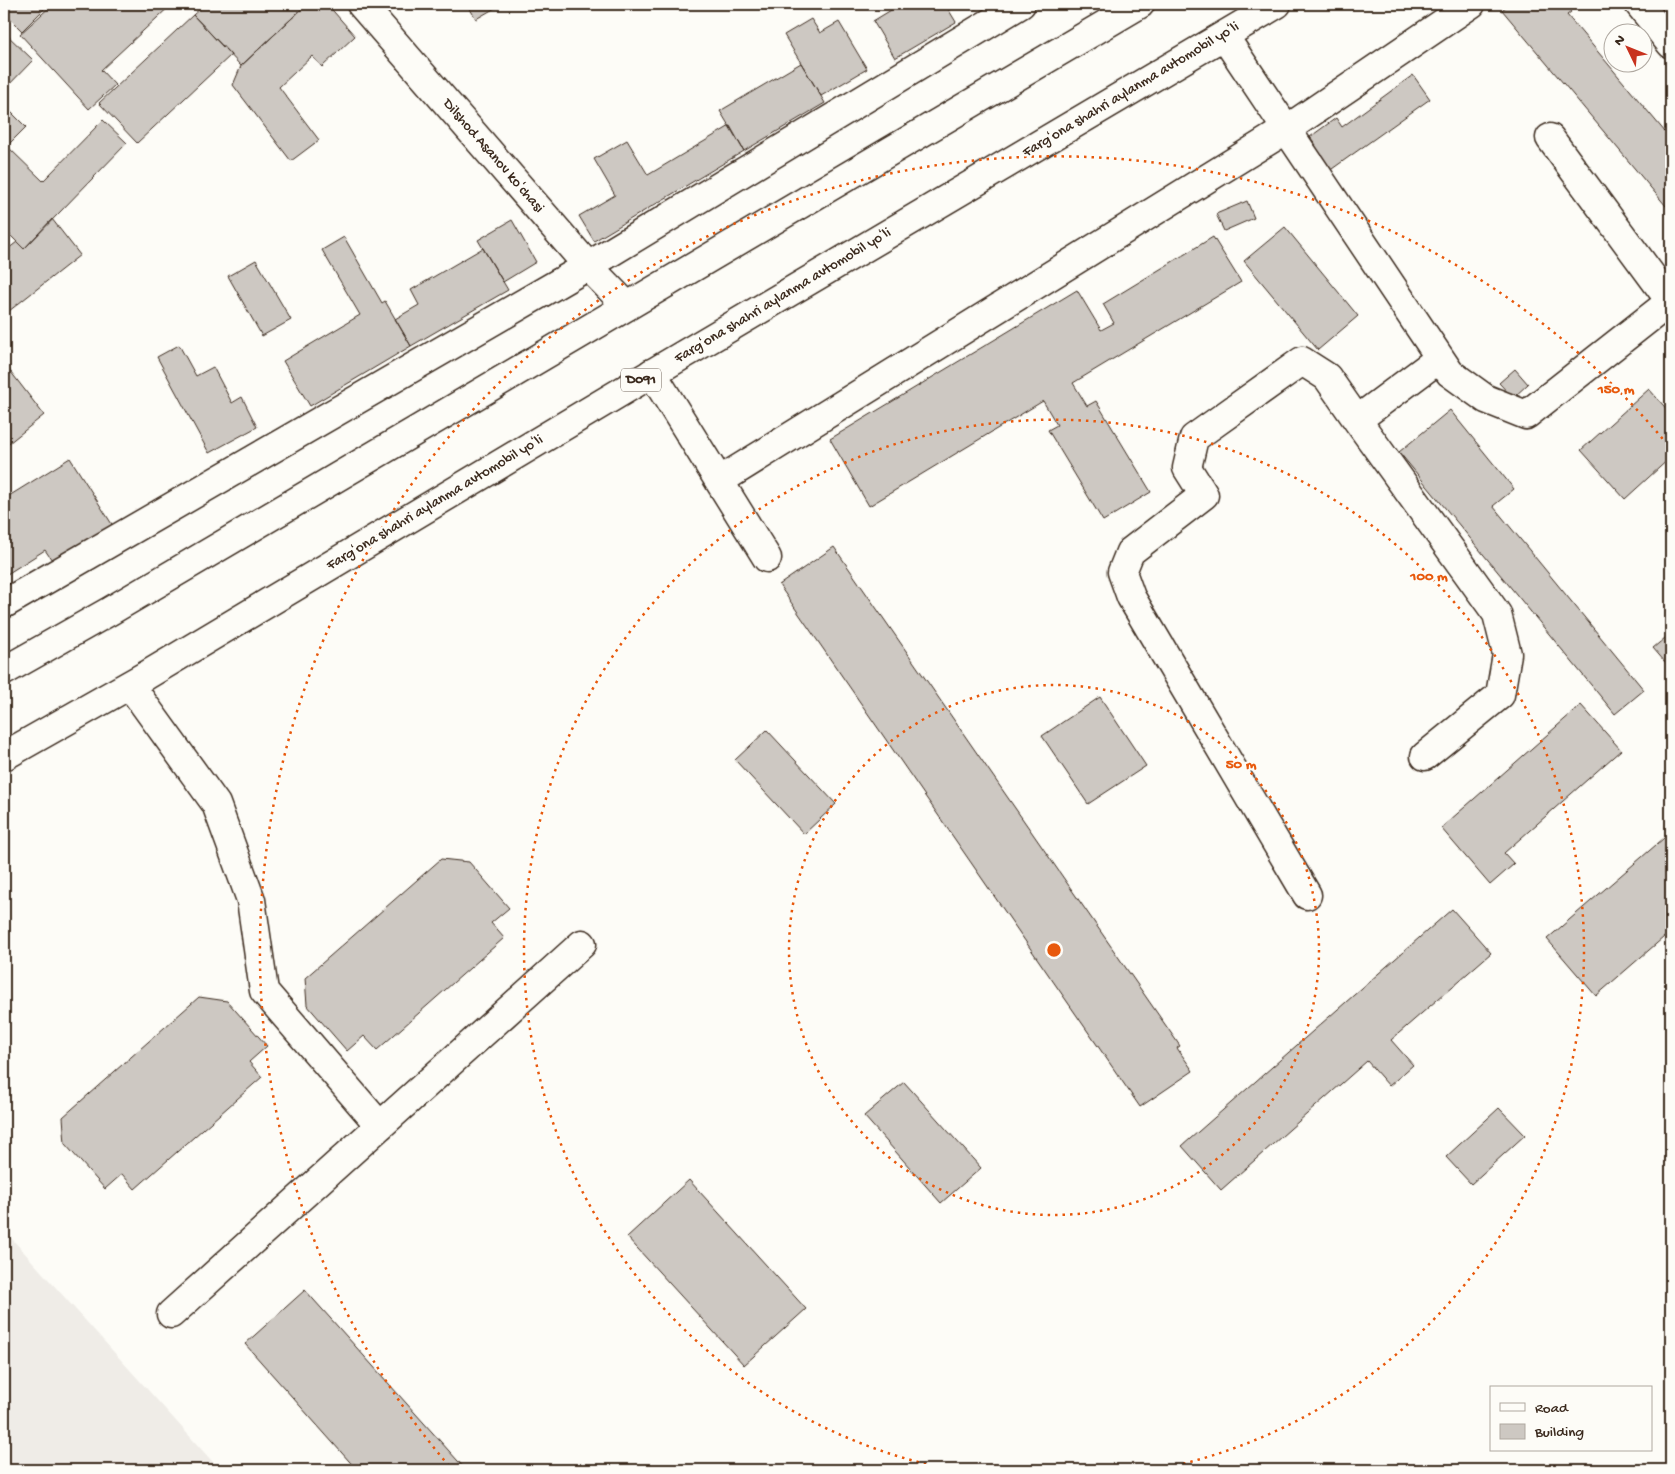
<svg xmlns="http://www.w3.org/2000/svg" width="1675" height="1474" font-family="'Gochi Hand',sans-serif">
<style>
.built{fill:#efece7}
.building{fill:#cdc8c2;stroke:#3b2a1e}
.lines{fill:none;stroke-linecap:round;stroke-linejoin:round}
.minor-casing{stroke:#3b2a1e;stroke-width:31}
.highway-casing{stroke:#3b2a1e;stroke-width:31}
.minor{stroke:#fdfcf7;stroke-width:28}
.highway{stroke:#fdfcf7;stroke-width:28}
.ring{fill:none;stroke:#e8590c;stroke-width:2.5;stroke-dasharray:2.5 5}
.labels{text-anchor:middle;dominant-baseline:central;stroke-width:4.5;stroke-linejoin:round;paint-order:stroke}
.shield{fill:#fdfcf7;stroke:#75695f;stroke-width:1}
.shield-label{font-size:14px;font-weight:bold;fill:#3b2a1e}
.street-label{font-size:15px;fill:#3b2a1e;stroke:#fdfcf7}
.centre{fill:#e8590c;stroke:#fdfcf7;stroke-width:2.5}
.ring-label{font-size:15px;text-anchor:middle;font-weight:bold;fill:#e8590c;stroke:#fdfcf7;stroke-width:4.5;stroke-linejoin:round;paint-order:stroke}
</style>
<rect width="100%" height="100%" fill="#fdfcf7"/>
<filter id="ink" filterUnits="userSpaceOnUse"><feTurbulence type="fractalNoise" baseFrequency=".02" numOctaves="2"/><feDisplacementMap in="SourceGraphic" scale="10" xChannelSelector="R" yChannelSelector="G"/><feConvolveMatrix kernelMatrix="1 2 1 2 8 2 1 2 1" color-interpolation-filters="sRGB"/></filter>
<g filter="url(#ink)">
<path class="built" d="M1654,4H1671V24Z
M4,1230L220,1470H4Z"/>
<path class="building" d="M4,4H49L22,31L4,13Z
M53,4H172L101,70L115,85L89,109L20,34Z
M205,4H307L241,66L193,15Z
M307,4H327L355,36L322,67L312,56L279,87L319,140L291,161L233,85L241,66Z
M467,4H502L476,19Z
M894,4H945L956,22L895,58L873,21L896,7Z
M972,4H984L975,9Z
M1509,4H1564L1571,12L1567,15L1671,139V212L1502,10Z
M193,15L231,55L137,143L99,103Z
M811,19L820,33L839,22L867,69L821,96L784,35Z
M4,32L33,60L4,90Z
M801,63L825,103L744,151L720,111Z
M1413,75L1430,99L1325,174L1308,151L1316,145L1310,137L1336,118L1342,127Z
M4,105L26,127L7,146L43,181L103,120L127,143L24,249L4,229Z
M730,126L744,151L594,241L579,216L615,195L594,159L627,140L648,175Z
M1247,201L1254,218L1224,231L1216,214Z
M52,219L80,255L4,315V252L17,242L24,249Z
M512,220L536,262L503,282L478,240Z
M1285,227L1358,316L1318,350L1244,261Z
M344,237L382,303L385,301L411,346L310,406L283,361L360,315L322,250Z
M1213,237L1241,282L1073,383L1087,406L1096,401L1151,492L1103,521L1048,430L1057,425L1043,401L869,506L830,439L1077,290L1101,330L1114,323L1103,304Z
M483,248L508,290L411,346L395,319L419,305L411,290Z
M256,260L291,320L262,336L228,276Z
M179,345L196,376L213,367L232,403L242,397L257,427L209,453L157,357Z
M4,363L44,415L4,447Z
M1515,369L1528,384L1513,398L1499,383Z
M1649,389L1671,414V457L1625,499L1581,450Z
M1450,410L1514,489L1493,506L1644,690L1615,714L1399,452Z
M70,458L115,529L56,566L45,550L4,576V499Z
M834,547L1180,1046L1177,1048L1193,1071L1140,1107L779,585Z
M1671,633V669L1653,648Z
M1100,697L1146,766L1088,804L1042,736Z
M1581,705L1621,750L1504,853L1514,864L1490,885L1441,828Z
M767,730L836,804L804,834L735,760Z
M1671,832V931L1596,996L1547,939Z
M441,859L469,862L509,908L491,923L504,938L377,1050L364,1036L347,1051L307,1005L305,978Z
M1452,909L1491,953L1391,1040L1413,1065L1389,1086L1367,1061L1221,1190L1182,1146Z
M199,997L227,1001L267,1046L249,1062L262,1077L135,1189L122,1174L105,1189L65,1144L63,1117Z
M904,1082L981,1168L941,1203L864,1116Z
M1499,1108L1525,1135L1471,1184L1446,1157Z
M689,1180L806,1309L744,1365L627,1237Z
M305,1290L466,1470H357L245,1344Z"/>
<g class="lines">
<defs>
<path id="minor" d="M361,4L588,266L627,306
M1639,4L1671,44
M1224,36L1450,373L1486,399L1526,415L1671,301
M1550,138L1671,302
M652,373L767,558
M719,481L1287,129L1471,4
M4,604L588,266L1021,4
M130,685L216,804L251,900L264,991L380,1126
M1425,756L1500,695L1507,654L1497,614L1357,420L1440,358
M1307,895L1131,597L1122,572L1130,552L1204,495L1187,468L1194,438L1302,361L1327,377L1357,420
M171,1314L582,944"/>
<path id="highway" d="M4,671L110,611L1140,4
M4,756L147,675L666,365L1277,4"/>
</defs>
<use href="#minor" class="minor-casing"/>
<use href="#highway" class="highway-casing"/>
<use href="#minor" class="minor"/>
<use href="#highway" class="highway"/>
</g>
</g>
<g class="ring">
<circle cx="1054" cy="950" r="265"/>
<path d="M948 1469A530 530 0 1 1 1160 1469"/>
<path d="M449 1466A795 795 0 1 1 1667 444"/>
</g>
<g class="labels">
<rect class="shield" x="621" y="368.5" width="40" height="23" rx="4"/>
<g class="shield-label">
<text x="641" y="380">D091</text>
</g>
<g class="street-label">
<text transform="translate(1131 90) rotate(-31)">Fargʻona shahri aylanma avtomobil yoʻli</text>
<text transform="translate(493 156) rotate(49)">Dilshod Asanov koʻchasi</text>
<text transform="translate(783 296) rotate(-31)">Fargʻona shahri aylanma avtomobil yoʻli</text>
<text transform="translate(435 503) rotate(-31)">Fargʻona shahri aylanma avtomobil yoʻli</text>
</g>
</g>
<circle cx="1054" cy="950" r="8" class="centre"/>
<g class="ring-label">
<text x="1616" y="393">150 m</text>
<text x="1429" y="580">100 m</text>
<text x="1241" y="768">50 m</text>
</g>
<rect width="1675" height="1474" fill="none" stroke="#fdfcf7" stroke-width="20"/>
<rect x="10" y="10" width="1655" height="1454" fill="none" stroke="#3b2a1e" stroke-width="2" filter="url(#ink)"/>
<rect x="1490" y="1386" width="162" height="65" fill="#fdfcf7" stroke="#afa8a0"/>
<rect x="1500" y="1403" width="25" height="8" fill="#fdfcf7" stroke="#afa8a0"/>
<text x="1535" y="1412" font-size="15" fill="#3b2a1e">Road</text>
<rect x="1500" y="1424" width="25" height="15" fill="#cdc8c2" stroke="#afa8a0"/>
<text x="1535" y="1436" font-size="15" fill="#3b2a1e">Building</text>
<g transform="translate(1628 48) rotate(313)"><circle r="24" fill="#fdfcf7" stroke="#afa8a0"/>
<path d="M0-4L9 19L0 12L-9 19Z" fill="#c8321e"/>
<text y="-8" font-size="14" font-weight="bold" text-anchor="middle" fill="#3b2a1e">N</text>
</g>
</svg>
